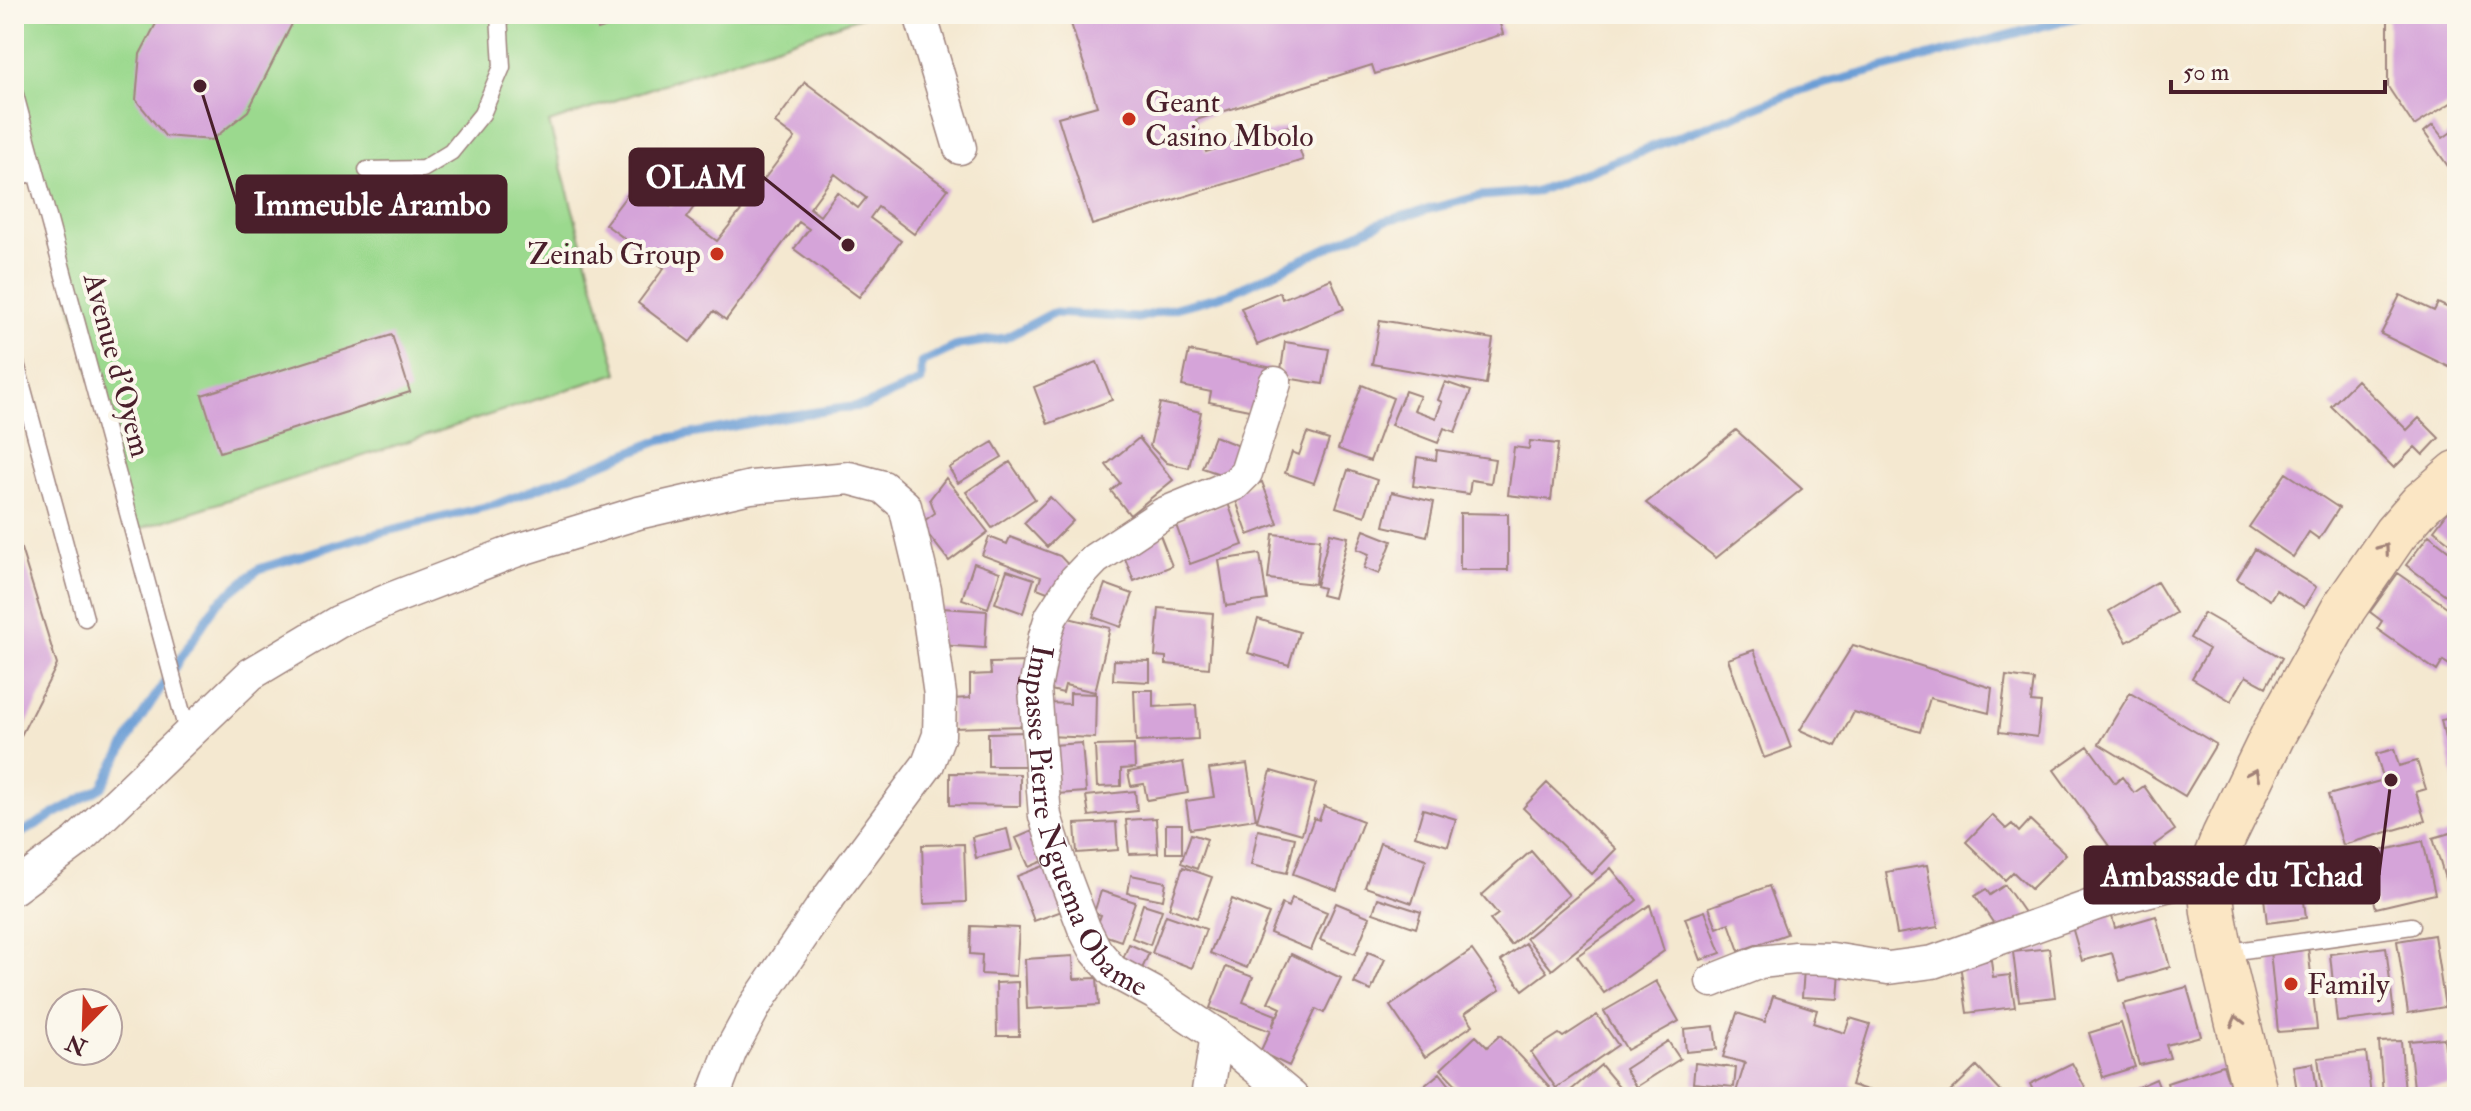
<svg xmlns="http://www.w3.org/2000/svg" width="2471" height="1111" font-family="'IM FELL Double Pica',serif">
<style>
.green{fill:#9bd98e;stroke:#727c5c;stroke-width:2}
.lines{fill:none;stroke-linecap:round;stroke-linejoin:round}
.stream{stroke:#6a9dd5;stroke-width:9}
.building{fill:#d5a4d9;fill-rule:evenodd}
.lane-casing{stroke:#9f847e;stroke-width:19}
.street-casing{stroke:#9f847e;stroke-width:35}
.secondary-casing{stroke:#9f847e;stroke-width:47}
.lane{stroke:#fff;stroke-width:16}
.street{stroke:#fff;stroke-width:32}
.secondary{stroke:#fbe6c4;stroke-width:44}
.oneway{stroke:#a28278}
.poi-dot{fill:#c8321e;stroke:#fbf7ec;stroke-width:3}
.labels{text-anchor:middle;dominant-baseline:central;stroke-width:8;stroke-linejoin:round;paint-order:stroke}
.poi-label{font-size:30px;fill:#4a1f2b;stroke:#fbf7ec;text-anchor:start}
.street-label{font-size:30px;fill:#4a1f2b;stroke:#fbf7ec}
.leader{fill:none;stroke:#4a1f2b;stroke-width:3}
.callout-dot{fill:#4a1f2b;stroke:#fbf7ec;stroke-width:3}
.callout{fill:#4a1f2b;stroke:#4a1f2b;stroke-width:3}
.callout-label{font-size:32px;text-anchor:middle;font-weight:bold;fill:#fff}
</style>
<rect width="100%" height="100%" fill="#fbf7ec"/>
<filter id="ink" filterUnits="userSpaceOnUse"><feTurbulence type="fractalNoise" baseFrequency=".0125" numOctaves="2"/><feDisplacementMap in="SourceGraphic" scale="16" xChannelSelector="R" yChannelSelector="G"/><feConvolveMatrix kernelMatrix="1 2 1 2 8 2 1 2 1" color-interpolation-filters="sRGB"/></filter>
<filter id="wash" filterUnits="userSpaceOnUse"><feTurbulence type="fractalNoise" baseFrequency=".006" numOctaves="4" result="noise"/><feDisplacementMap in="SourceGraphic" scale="32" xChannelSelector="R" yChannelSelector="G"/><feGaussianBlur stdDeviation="1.8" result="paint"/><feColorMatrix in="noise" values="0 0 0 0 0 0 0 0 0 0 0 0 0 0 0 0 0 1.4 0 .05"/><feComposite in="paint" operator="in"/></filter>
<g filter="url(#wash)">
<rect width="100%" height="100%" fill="#f4e8d0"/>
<path class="green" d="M14,14H869L549,123L618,373L133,531L14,91Z"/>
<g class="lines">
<path class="stream" d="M14,837L102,787L139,721L217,603L259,569L354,539L497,504L664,439L788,416L866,405L921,381V363L959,345L1005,338L1053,313L1138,318L1231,293L1384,221L1480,196L1534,192L1801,90L2088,14"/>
</g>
<g id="blocks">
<path class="building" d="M161,14H297L248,111L212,140L165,136L136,100L140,54Z
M593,14H645V15L598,30Z
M1068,14H1497L1503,34L1375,74L1372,65L1196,120L1206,152L1292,125L1303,160L1092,225L1058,117L1097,106Z
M2388,14H2450L2457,35V99L2414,126L2388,87Z
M805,82L948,189L914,234L878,207L870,218L901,241L859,297L794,249L809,229L799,222L726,320L714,311L690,342L638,303L664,268L605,224L637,182L670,206L680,192L696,204L686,218L717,241L747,203L737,195L746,183L756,190L795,138L775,123ZM835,174L866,198L858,208L837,192L820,216L810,208Z
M2433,125L2443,138L2457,128V179L2424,132Z
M1331,279L1344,309L1257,345L1241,308L1280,292L1282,299Z
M2400,295L2434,311L2438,303L2457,312V371L2381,334Z
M1380,320L1493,339L1486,384L1372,364Z
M392,335L410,392L220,452L202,395Z
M1285,342L1329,349L1323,384L1280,377Z
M1189,351L1268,367L1259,412L1209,402L1211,392L1182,386Z
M1097,362L1112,400L1048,424L1034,387Z
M2357,380L2407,430L2419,418L2439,438L2423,455L2415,447L2394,468L2331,406Z
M1445,382L1471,391L1455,432L1444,428L1438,443L1391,425L1405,391L1420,396L1414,410L1436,418L1442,402L1438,400Z
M1362,385L1393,398L1370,461L1338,449Z
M1160,403L1201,412L1189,468L1167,463L1150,446Z
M1736,430L1802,489L1716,558L1646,503Z
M1307,433L1329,440L1314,483L1285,473L1292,452L1299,455Z
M1214,436L1242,447L1229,482L1216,477L1217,473L1202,468Z
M1139,438L1173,480L1130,515L1111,491L1120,483L1106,465Z
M1530,441L1558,444L1551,500L1508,495L1514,447L1529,449Z
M993,442L1002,457L958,483L949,468Z
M1437,450L1495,459L1491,483L1471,480L1469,494L1413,486L1417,457L1436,460Z
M1010,462L1035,499L992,528L966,492Z
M1348,470L1377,480L1365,516L1336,507Z
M2286,473L2339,508L2319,539L2309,532L2293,557L2249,527Z
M946,478L988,532L949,561L920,524L935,513L930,499Z
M1262,482L1278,524L1248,535L1233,492Z
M1392,492L1434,502L1427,536L1384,526Z
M1050,497L1073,521L1047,547L1024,523Z
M2457,500V548L2434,530Z
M1228,503L1243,545L1190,564L1175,522Z
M1460,513L1508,514V570H1460Z
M14,526L57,665L14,749Z
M1364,530L1392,541L1379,574L1364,568L1369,554L1357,549Z
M1330,533L1348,537L1333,598L1321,595L1323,588L1316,586Z
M1273,534L1320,539L1315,584L1268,579Z
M1160,535L1172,566L1134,581L1122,551Z
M2429,535L2457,557V592L2451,599L2406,565Z
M989,537L1007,544L1010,537L1060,556L1074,571L1050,593L1037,588L1041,577L982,555Z
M2255,549L2316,587L2304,607L2276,590L2270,600L2237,579Z
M1260,554L1267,600L1226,606L1219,560Z
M974,563L1000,572L988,608L962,599Z
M1007,570L1034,579L1023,613L995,603Z
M2398,573L2457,614V662L2451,666L2443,661L2437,671L2377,629L2382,621L2370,612Z
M2157,582L2176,613L2127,642L2109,611Z
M1105,584L1133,594L1121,627L1093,617Z
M941,608L987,611L985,648L939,645Z
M1159,608L1213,613L1209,668L1166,664V657L1155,656Z
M2204,613L2282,658L2266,687L2246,676L2231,701L2192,678L2209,649L2190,638Z
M1060,616L1110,628L1095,692L1065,685L1063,693L1043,688Z
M1258,619L1299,632L1289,665L1248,653Z
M1853,645L1992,688L1989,713L1930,698L1920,732L1854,712L1836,746L1800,730Z
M1754,650L1791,748L1764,758L1728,659Z
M1114,660L1150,661V682L1113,680Z
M1029,662L1024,726L952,728L951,699L970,698V675L991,674L990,663Z
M2006,676L2034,680L2031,702L2041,703L2037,737L1999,732Z
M1134,690H1153V707L1196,705L1198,739L1136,742Z
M1070,693L1096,694L1095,738L1047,736L1048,703L1070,704Z
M2130,693L2216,744L2185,796L2099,744Z
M2457,717V789H2456L2441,720Z
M1026,732V766H988V733Z
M1082,743L1086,792L1056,794L1052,745Z
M1134,745L1135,768L1121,769V786L1097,787L1095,746Z
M2088,746L2115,783L2122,777L2134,793L2144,786L2175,830L2154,845L2163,858L2133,879L2054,770Z
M2394,749L2399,766L2417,761L2426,789L2416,792L2425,821L2343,845L2328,795L2384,780L2376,754Z
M1183,762L1188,793L1147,800L1144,784L1131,786L1128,772Z
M1247,764L1256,819L1190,829L1186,801L1214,797L1209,769Z
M1271,771L1316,784L1302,834L1257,821Z
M950,773L1020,774V806L950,805Z
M1547,783L1616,849L1592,874L1523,808Z
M1135,791L1137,811L1089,816L1086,796Z
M1324,806L1363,821L1337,890L1293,874L1314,818L1319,820Z
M1423,809L1456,819L1448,846L1415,836Z
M1992,815L2006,829L2012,824L2019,832L2030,820L2066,854L2031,889L2013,872L2005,880L1966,842Z
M1156,818L1158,853L1129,854L1126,820Z
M1116,822L1118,850L1077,853L1075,824Z
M1166,824H1182V853H1166Z
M1007,829L1012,850L976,858L972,837Z
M1035,830L1048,859L1029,867L1016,838Z
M1258,830L1295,838L1287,873L1251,865Z
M2457,831V879L2446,882L2433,838Z
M1191,834L1207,839L1197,869L1181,863Z
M2423,841L2435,894L2376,908L2363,855Z
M1380,843L1426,859L1412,903L1365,887Z
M964,844L966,902L924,904L922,845Z
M1531,851L1569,895L1511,945L1490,920L1498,914L1482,895Z
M1049,864L1065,910L1034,921L1017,876Z
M1927,865L1938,927L1897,934L1886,872Z
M1183,867L1212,877L1197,918L1169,908Z
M1611,868L1637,900L1552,970L1526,938Z
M1131,875L1166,882L1163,900L1128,893Z
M2005,885L2027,917L2001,934L1975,896L1986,889L1990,895Z
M1769,886L1787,934L1739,951L1729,923L1717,928L1709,907Z
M1101,891L1135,902L1121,941L1095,932L1101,915L1094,913Z
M2303,893L2306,918L2267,923L2264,898Z
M1292,898L1327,912L1311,950L1270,933L1282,904L1288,907Z
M1378,898L1421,912L1416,928L1373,913Z
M1232,899L1269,914L1247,968L1210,953Z
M1336,903L1370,917L1355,954L1320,940Z
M1143,904L1162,910L1150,945L1132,938Z
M1650,905L1664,951L1604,993L1577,956Z
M2110,909L2115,928L2156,916L2170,967L2120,981L2112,953L2082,961L2070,920Z
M1705,911L1721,953L1701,960L1685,918Z
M1166,915L1206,929L1192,968L1152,953Z
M971,926L1019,928L1016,976L981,974L982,955L970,954Z
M2434,935L2445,1007L2408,1013L2397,941Z
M1525,943L1547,972L1523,990L1501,961Z
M1129,944L1149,953L1142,969L1122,961Z
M2308,947L2317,1029L2278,1032L2270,951Z
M2386,947L2394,1015L2337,1022L2330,954Z
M2049,948L2055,997L2019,1001L2013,952Z
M1472,950L1500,990L1465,1013L1473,1025L1425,1057L1390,1006Z
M1368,952L1385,959L1371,991L1354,983Z
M1291,954L1341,978L1324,1013L1316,1009L1289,1066L1260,1052L1270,1031L1210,1008L1226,967L1253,977L1243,1002L1276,1015L1272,1027L1281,1008L1268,1002Z
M1073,956L1074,979L1097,978L1099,1005L1027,1009L1025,959Z
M1991,960L1993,977L2010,975L2015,1007L1967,1013L1960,964Z
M1804,969L1840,971L1838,999L1802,997Z
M1656,981L1679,1021L1627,1050L1604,1011Z
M1018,982L1019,1036H997L996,983Z
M2187,987L2201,1036L2166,1045L2170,1058L2139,1065L2123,1004Z
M1773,996L1817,1010L1813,1023L1845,1033L1850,1018L1870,1024L1851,1085L1877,1093L1876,1097H1753L1736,1092L1745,1063L1723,1057L1737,1013L1765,1022Z
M1597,1015L1618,1045L1556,1088L1531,1052L1559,1034L1563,1037Z
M2121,1023L2135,1067L2103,1077L2089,1033Z
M1714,1026L1717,1049L1686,1052L1684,1029Z
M1500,1035L1550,1087L1540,1097H1481L1478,1094L1475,1097H1468L1441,1069L1476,1036L1487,1047Z
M2444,1038L2449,1085L2414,1088L2409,1041Z
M1668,1041L1680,1059L1636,1087L1625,1069Z
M2401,1041L2405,1094L2383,1096L2379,1042Z
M2366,1052L2371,1097H2323L2318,1058Z
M1695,1063L1736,1068L1734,1087L1693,1083Z
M2072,1063L2090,1097H2036L2030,1084Z
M2313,1063L2318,1097H2298L2293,1066Z
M1601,1065L1628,1097H1563Z
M2223,1065L2234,1097H2171L2167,1083Z
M1977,1066L2006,1097H1945Z
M1440,1073L1459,1097H1423L1418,1091Z
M2156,1079L2163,1097H2115Z"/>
</g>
</g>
<g filter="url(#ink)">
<use href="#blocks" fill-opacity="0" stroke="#9f847e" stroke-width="2"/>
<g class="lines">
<defs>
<path id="lane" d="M14,91L188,735
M367,170L423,169L451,152L482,114L502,67L499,14
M14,176L36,173
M14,356L85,618
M2223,953L2412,926"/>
<g id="street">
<path d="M920,14L960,148"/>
<path id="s1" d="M1275,383L1246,473L1235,484L1219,491L1163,514L1095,559L1075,580L1051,617L1045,636L1035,689L1045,816L1064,875L1084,928L1096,951L1113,971L1154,993L1217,1035L1292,1097"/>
<path d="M14,888L76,842L251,674L338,622L393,598L515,551L638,513L751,487L849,478L883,487L905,506L925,590L940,695L939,735L928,764L824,904L756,1004L731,1050L713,1097"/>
<path d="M1712,981L1760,962L1796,958L1832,959L1888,968L1933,962L2099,903L2209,875"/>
<path d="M1207,1097L1217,1035"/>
</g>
<path id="secondary" d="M2256,1097L2221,953L2213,912L2209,875L2224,836L2273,735L2344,608L2395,534L2422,503L2457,473"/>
</defs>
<use href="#lane" class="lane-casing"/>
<use href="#street" class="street-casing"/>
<use href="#secondary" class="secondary-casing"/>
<use href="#lane" class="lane"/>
<use href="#street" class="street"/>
<use href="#secondary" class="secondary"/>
</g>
<defs><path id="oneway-chevron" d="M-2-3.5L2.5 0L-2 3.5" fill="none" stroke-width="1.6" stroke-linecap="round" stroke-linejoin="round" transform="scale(2)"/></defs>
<g class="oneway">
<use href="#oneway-chevron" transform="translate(2384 549) rotate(-54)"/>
<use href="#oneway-chevron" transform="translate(2254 774) rotate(-64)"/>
<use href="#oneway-chevron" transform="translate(2237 1021) rotate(-104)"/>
</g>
</g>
<g class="poi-dot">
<circle cx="1129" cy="119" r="8"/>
<circle cx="717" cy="254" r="8"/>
<circle cx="2291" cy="984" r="8"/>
</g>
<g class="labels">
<g class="poi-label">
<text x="1145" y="102">Geant<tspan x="1145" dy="34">Casino Mbolo</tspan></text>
<text x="701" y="254" text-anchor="end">Zeinab Group</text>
<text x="2307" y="984">Family</text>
</g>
<g class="street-label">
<text transform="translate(117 365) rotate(75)">Avenue d'Oyem</text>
<text stroke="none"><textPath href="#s1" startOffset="562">Impasse Pierre Nguema Obame</textPath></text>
</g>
</g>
<path class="leader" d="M848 245L763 177M200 86L237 204M2391 780L2379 875"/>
<g class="callout-dot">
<circle cx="848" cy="245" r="8"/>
<circle cx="200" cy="86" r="8"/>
<circle cx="2391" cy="780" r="8"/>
</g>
<g class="callout">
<rect x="630" y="149" width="133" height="56" rx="8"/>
<rect x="237" y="176" width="269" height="56" rx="8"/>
<rect x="2085" y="847" width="294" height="56" rx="8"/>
</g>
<g class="callout-label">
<text x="696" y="188">OLAM</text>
<text x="372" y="215">Immeuble Arambo</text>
<text x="2232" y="886">Ambassade du Tchad</text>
</g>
<rect width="2471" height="1111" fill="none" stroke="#fbf7ec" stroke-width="48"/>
<g transform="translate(84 1027) rotate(203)"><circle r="38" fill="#fbf7ec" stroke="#b4a19f" stroke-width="2"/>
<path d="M0-6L14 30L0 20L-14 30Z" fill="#c8321e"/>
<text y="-12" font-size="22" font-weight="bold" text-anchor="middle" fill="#4a1f2b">N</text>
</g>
<path d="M2171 80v12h214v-12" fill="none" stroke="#4a1f2b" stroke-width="4"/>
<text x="2183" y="80" font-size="24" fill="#4a1f2b" stroke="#fbf7ec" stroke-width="6" paint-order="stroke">50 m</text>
</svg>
